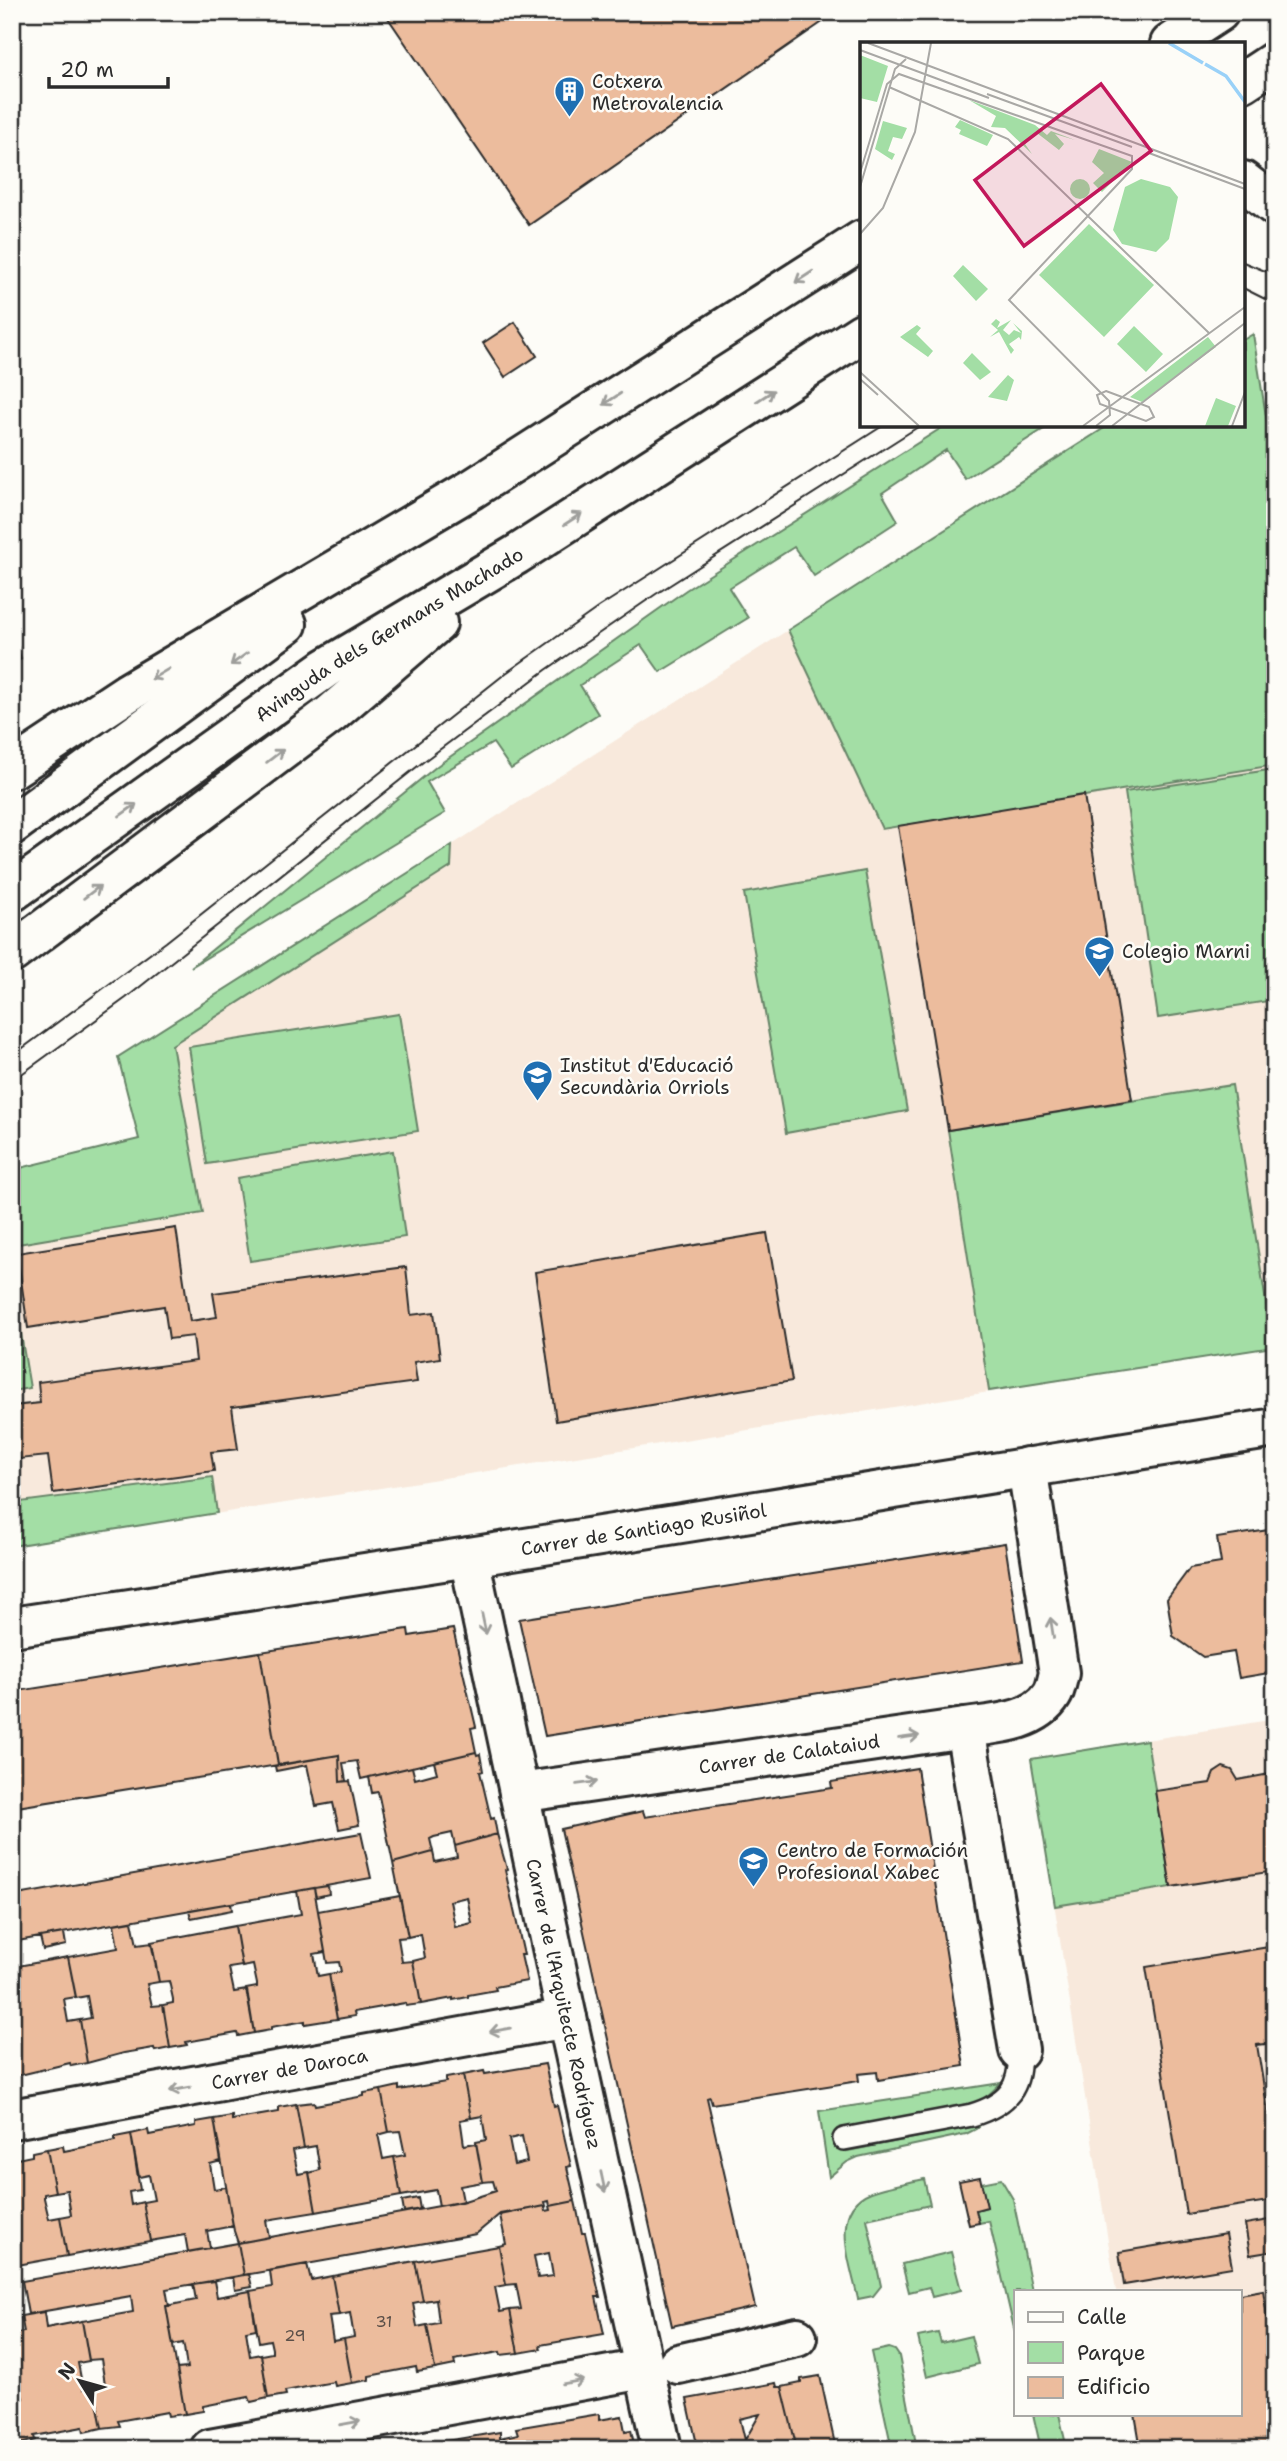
<svg xmlns="http://www.w3.org/2000/svg" width="1287" height="2461" font-family="'Shantell Sans',sans-serif">
<style>
.built{fill:#f8e9dc}
.green{fill:#a3dea5;stroke:#678468;stroke-width:2}
.building{fill:#ecbc9d;stroke:#2b2b2b;stroke-width:2;fill-rule:evenodd}
.lines{fill:none;stroke-linecap:round;stroke-linejoin:round}
.lane-casing{stroke:#2b2b2b;stroke-width:26}
.street-casing{stroke:#2b2b2b;stroke-width:44}
.secondary-casing{stroke:#2b2b2b;stroke-width:44}
.primary-casing{stroke:#2b2b2b;stroke-width:44}
.lane{stroke:#fdfcf7;stroke-width:21}
.street{stroke:#fdfcf7;stroke-width:38}
.secondary{stroke:#fdfcf7;stroke-width:38}
.primary{stroke:#fdfcf7;stroke-width:38}
.tram{stroke:#2b2b2b;stroke-width:2}
.oneway{stroke:#9e9e9b}
.labels{text-anchor:middle;dominant-baseline:central;stroke-width:5;stroke-linejoin:round;paint-order:stroke}
.number-label{font-size:16px;fill:#5b4f48}
.poi-label{font-size:19px;fill:#2b2b2b;stroke:#fdfcf7;text-anchor:start}
.street-label{font-size:19px;fill:#2b2b2b;stroke:#fdfcf7}
.inset-river{fill:none;stroke:#99d1f8;stroke-width:3.5}
.inset-road{fill:none;stroke:#a9a8a5;stroke-width:2}
.view{fill:#c2185b;fill-opacity:0.15;stroke:#c2185b;stroke-width:3.5}
.inset-edge{fill:none;stroke:#2b2b2b;stroke-width:3.5}
</style>
<rect width="100%" height="100%" fill="#fdfcf7"/>
<filter id="ink" filterUnits="userSpaceOnUse"><feTurbulence type="fractalNoise" baseFrequency=".0143" numOctaves="2"/><feDisplacementMap in="SourceGraphic" scale="14" xChannelSelector="R" yChannelSelector="G"/><feConvolveMatrix kernelMatrix="1 2 1 2 8 2 1 2 1" color-interpolation-filters="sRGB"/></filter>
<g filter="url(#ink)">
<path class="built" d="M788,630L882,829L1275,765V1347L12,1546V1170L139,1139L123,1075L451,867L452,845Z
M1275,1719V2449H1141L1135,2414H1240V2291H1116L1031,1759Z"/>
<path class="green" d="M1253,334L1275,473V765L882,829L788,630L1109,425H1243V340Z
M946,425H1050L965,479L946,450L882,493L898,521L814,576L794,547L729,588L748,618L660,672L641,645L580,685L598,714L511,769L493,743L427,782L445,813L191,967L437,766L686,590Z
M1275,769V1000L1158,1018L1125,792Z
M452,845L451,867L172,1045L203,1213L12,1245V1170L139,1139L118,1057Z
M865,871L907,1111L786,1133L744,893Z
M399,1014L418,1131L207,1164L189,1047Z
M1232,1085L1273,1347L989,1391L948,1130Z
M393,1151L405,1237L250,1261L237,1178Z
M12,1281L30,1388L12,1391Z
M12,1458H15L21,1502L212,1477L217,1513L12,1546Z
M1147,1740L1171,1887L1055,1906L1031,1759Z
M1001,2083L982,2101L842,2129L847,2151L980,2125L976,2129L966,2134L858,2157L847,2162L829,2177L819,2111Z
M924,2179L930,2205L867,2219L881,2286L873,2296L858,2299C851,2265 828,2209 871,2192C887,2186 907,2183 924,2179Z
M1001,2179L1013,2199L1032,2291H1016V2337L989,2221L979,2223L976,2210L987,2207L981,2183Z
M951,2252L961,2290L932,2297L929,2287L909,2292L902,2264Z
M938,2333L941,2343L971,2336L978,2364L927,2377L918,2337Z
M889,2348L895,2350L899,2356L917,2449H892L871,2352Z
M1033,2414H1059L1067,2449H1041Z"/>
<path class="building" d="M384,12H837L529,225Z
M515,322L537,356L505,377L483,343Z
M12,628L21,659L12,665Z
M1084,795L1132,1100L948,1130L898,826Z
M176,1228L190,1321L217,1317L213,1293L406,1267L411,1315L434,1312L440,1358L414,1362L417,1382L232,1407L238,1449L211,1452L214,1471L53,1493L48,1456L19,1459L13,1406L40,1403L38,1382L196,1361L193,1336L169,1339L164,1306L28,1328L17,1253Z
M767,1233L792,1381L556,1421L535,1272Z
M1275,1529V1672L1239,1678L1234,1652L1203,1657L1173,1636L1167,1599L1190,1568L1221,1563L1217,1538Z
M1005,1543L1023,1661L545,1736L519,1619Z
M408,1629L409,1636L453,1629L476,1727L471,1728L476,1752L361,1779L357,1761L343,1763L346,1781L340,1782L339,1755L278,1765L260,1652Z
M260,1652L278,1765L17,1807L12,1776V1692Z
M476,1752L477,1755L480,1754L483,1771L480,1772L491,1819L494,1818L497,1834L455,1846L452,1833L434,1837L430,1839L433,1852L393,1863L378,1792L372,1793L369,1777L412,1767L415,1779L437,1773L434,1762Z
M339,1755L340,1782L350,1781L359,1825L339,1829L333,1803L316,1806L307,1765L276,1771L275,1766Z
M1223,1767L1232,1770L1238,1780L1275,1773V1871L1171,1887L1155,1791L1210,1783L1214,1773Z
M917,1768L964,2066L878,2080L877,2072L858,2074L859,2081L712,2104L710,2097L707,2098L755,2307L672,2326L561,1829L643,1811L645,1817L832,1788L831,1782Z
M12,1776L17,1807L12,1808Z
M361,1833L371,1878L12,1942V1896Z
M497,1834L507,1869L505,1870L524,1955H521L527,1981L495,1987L496,1990L468,1995V1997L453,2000V1998L421,2004L413,1961L425,1958L421,1934L408,1937L393,1863L433,1852L435,1862L457,1857L455,1846ZM467,1897L472,1923L455,1927L450,1901Z
M328,1886L329,1894L316,1897L314,1888Z
M314,1888L325,1952L314,1954L318,1976L329,1974L337,2019L305,2024V2021L271,2027V2030L254,2033L246,1989L257,1987V1984L253,1965L242,1967L235,1926L301,1914L297,1891Z
M400,1896L408,1937L398,1938L402,1962L413,1961L421,2004L406,2006L405,2003L354,2012L355,2016L337,2019L329,1974L341,1972L339,1962L327,1963L318,1911Z
M231,1903L232,1910L191,1918L189,1910Z
M132,1921L137,1945L152,1943L159,1982L147,1984L152,2006L163,2005L170,2048L155,2051L154,2048L124,2053L87,2063L80,2020L91,2018L87,1996L76,1998L68,1957L118,1948L114,1924Z
M235,1926L242,1966L229,1968L234,1992L247,1990L254,2033L238,2036L237,2033L186,2042L187,2045L170,2048L163,2005L173,2003V1999L169,1981L159,1982L151,1942Z
M64,1933L66,1945L43,1950L40,1937Z
M1275,1946V2043L1257,2045L1275,2155V2200L1186,2214L1146,1967Z
M68,1957L76,1997L64,1999L68,2022L80,2020L87,2063L71,2066L70,2063L12,2077V1967Z
M545,2064L554,2106L557,2105L571,2166L567,2167L575,2201L550,2206L549,2201L545,2202L546,2206L500,2214L476,2234L244,2275L238,2243L461,2202L496,2191L493,2181L483,2182L476,2142L486,2140L482,2116L471,2118L463,2075L484,2071L485,2074ZM522,2136L527,2162L514,2165L509,2139Z
M463,2075L471,2118L460,2120L461,2124L464,2145L476,2143L483,2182L460,2186L463,2201L439,2206L436,2190L401,2196L394,2157L405,2155L400,2131L389,2132L381,2090L399,2086V2090L446,2082V2078Z
M381,2090L389,2132L378,2135L379,2139L383,2159L394,2157L401,2196L316,2212L309,2173L320,2170L316,2146L304,2148L296,2104L314,2102L315,2105L332,2102L364,2096V2093Z
M296,2104L304,2148L293,2150L298,2174L309,2172L316,2212L266,2220L269,2237L238,2243L234,2231L214,2119L232,2116V2120L279,2112V2107Z
M214,2119L221,2161L210,2164L214,2189L226,2187L233,2226L207,2231L210,2248L188,2252L185,2235L150,2241L143,2202L154,2200L149,2175L139,2177L131,2134L148,2130L149,2135L196,2126V2122Z
M131,2134L140,2190L129,2192L131,2205L143,2202L150,2241L67,2256L60,2217L71,2215L67,2190L55,2192L47,2149L63,2146L64,2151L115,2141V2137Z
M47,2149L55,2192L44,2194V2198L49,2219L60,2217L67,2256L12,2266V2160L32,2156V2152Z
M980,2177L987,2207L976,2210L979,2223L969,2225L959,2181Z
M418,2198L420,2209L404,2212L402,2201Z
M575,2201L582,2233H585L600,2297H596L604,2334L540,2345L541,2349L518,2353L510,2310L521,2309L516,2284L506,2285L499,2246L506,2244L500,2215L545,2206L546,2211L551,2210L550,2206ZM549,2253L553,2276L538,2278L534,2256Z
M1275,2219V2251L1250,2255L1245,2224Z
M1226,2234L1232,2267L1124,2285L1119,2252Z
M238,2243L244,2275L166,2289L169,2306H166L185,2414L168,2416L167,2412L118,2421L120,2426L102,2428L94,2386L105,2384L101,2359L89,2360L82,2321L133,2312L131,2296L28,2314L22,2281Z
M499,2246L506,2285L495,2287L500,2312L510,2310L518,2353L501,2355L500,2352L454,2360L455,2365L435,2369L427,2325L439,2323L436,2299L423,2301L415,2261Z
M415,2261L423,2301L413,2303L417,2327L427,2325L435,2369L417,2372L416,2367L369,2376V2380L352,2383L344,2339L354,2337L350,2313L339,2315L332,2276Z
M307,2264L311,2280L332,2276L339,2315L329,2316L333,2341L344,2339L352,2383L335,2386L334,2382L285,2391L286,2395L268,2398L261,2355L272,2353V2349L270,2340L259,2342L250,2291L272,2287L270,2271Z
M249,2274L252,2287L235,2290L233,2277Z
M214,2281L217,2297L250,2291L256,2329L246,2331L250,2356L261,2354L268,2398L251,2402L249,2397L203,2406V2411L185,2414L177,2369L187,2368L184,2347L183,2343L173,2345L166,2306L196,2300L193,2284Z
M1263,2290L1275,2367V2449H1141L1135,2414H1240V2294Z
M44,2312L46,2328L82,2321L89,2361L78,2363L83,2389L94,2386L102,2428L84,2432L83,2427L34,2436L35,2440L20,2444L12,2411V2401L23,2399L19,2383L12,2384V2334L24,2332L21,2316Z
M820,2376L836,2449H797L782,2387L801,2383V2379Z
M776,2383L777,2387H782L797,2449H698L687,2399ZM760,2414L745,2440L740,2419Z
M12,2411L20,2444L12,2445Z
M599,2414V2420L622,2416L625,2431L631,2430L635,2449H507L504,2437L518,2434L516,2428Z
M500,2432V2438L504,2437L507,2449H417L416,2446Z"/>
<g class="lines">
<defs>
<path id="lane" d="M844,2139L972,2115C1008,2104 1022,2087 1019,2050"/>
<g id="street">
<path d="M1243,181L1275,206"/>
<path id="s1" d="M469,1557L567,2018L662,2449"/>
<path d="M965,1728L1019,2050"/>
<path id="s2" d="M519,1793L965,1728C993,1724 1035,1723 1052,1695C1056,1689 1057,1680 1059,1673L1027,1467"/>
<path id="s3" d="M12,2119L567,2018"/>
<path d="M678,2364L797,2337"/>
<path d="M210,2449L643,2369"/>
</g>
<g id="secondary">
<path id="s4" d="M12,1627L469,1557L1275,1428"/>
</g>
<g id="primary">
<path d="M1170,44L1219,12"/>
<path d="M1243,82L1275,61"/>
<path d="M12,769L127,693L472,489L862,240"/>
<path d="M12,825L287,624"/>
<path id="s5" d="M12,892L326,668L516,555L862,333"/>
<path d="M12,953L331,714L437,623"/>
</g>
</defs>
<use href="#lane" class="lane-casing"/>
<use href="#street" class="street-casing"/>
<use href="#secondary" class="secondary-casing"/>
<use href="#primary" class="primary-casing"/>
<use href="#lane" class="lane"/>
<use href="#street" class="street"/>
<use href="#secondary" class="secondary"/>
<use href="#primary" class="primary"/>
<path class="tram" d="M1243,262L1275,275
M1243,288L1275,304
M12,1056L166,942L506,673L599,607L884,425
M12,1081L126,998L423,762L546,670L656,594L921,425"/>
</g>
<defs><path id="oneway-shaft" d="M-6 0H5M1.5-3L5.5 0L1.5 3" fill="none" stroke-width="1.6" stroke-linecap="round" stroke-linejoin="round" transform="scale(1.75)"/></defs>
<g class="oneway">
<use href="#oneway-shaft" transform="translate(804 277) rotate(147)"/>
<use href="#oneway-shaft" transform="translate(765 396) rotate(-33)"/>
<use href="#oneway-shaft" transform="translate(612 399) rotate(147)"/>
<use href="#oneway-shaft" transform="translate(573 519) rotate(-33)"/>
<use href="#oneway-shaft" transform="translate(239 659) rotate(144)"/>
<use href="#oneway-shaft" transform="translate(160 674) rotate(149)"/>
<use href="#oneway-shaft" transform="translate(275 756) rotate(-37)"/>
<use href="#oneway-shaft" transform="translate(128 810) rotate(-35)"/>
<use href="#oneway-shaft" transform="translate(92 892) rotate(-37)"/>
<use href="#oneway-shaft" transform="translate(484 1624) rotate(78)"/>
<use href="#oneway-shaft" transform="translate(1052 1628) rotate(-99)"/>
<use href="#oneway-shaft" transform="translate(909 1737) rotate(-8)"/>
<use href="#oneway-shaft" transform="translate(587 1783) rotate(-8)"/>
<use href="#oneway-shaft" transform="translate(500 2030) rotate(170)"/>
<use href="#oneway-shaft" transform="translate(180 2089) rotate(170)"/>
<use href="#oneway-shaft" transform="translate(603 2182) rotate(78)"/>
<use href="#oneway-shaft" transform="translate(573 2382) rotate(-10)"/>
<use href="#oneway-shaft" transform="translate(350 2423) rotate(-10)"/>
</g>
</g>
<defs>
<symbol id="building-pin" viewBox="-11 -11 22 30"><path d="M0 17L-7.5 6A9.5 9.5 0 1 1 7.5 6Z" fill="#1f6fb2" stroke="#fdfcf7"/><path d="M-4-6H4V6H1V3H-1V6H-4ZM-2.5-4.3h1.7v1.8h-1.7ZM.8-4.3h1.7v1.8H.8ZM-2.5-1h1.7V.8h-1.7ZM.8-1h1.7V.8H.8Z" fill="#fff"/></symbol>
<symbol id="school-pin" viewBox="-11 -11 22 30"><path d="M0 17L-7.5 6A9.5 9.5 0 1 1 7.5 6Z" fill="#1f6fb2" stroke="#fdfcf7"/><path d="M0-5L7-2L0 1L-7-2ZM-4 1L0 2.5L4 1V4Q0 6-4 4Z" fill="#fff"/></symbol>
<symbol id="university-pin" viewBox="-11 -11 22 30"><path d="M0 17L-7.5 6A9.5 9.5 0 1 1 7.5 6Z" fill="#1f6fb2" stroke="#fdfcf7"/><path d="M0-5L7-2L0 1L-7-2ZM-4 1L0 2.5L4 1V4Q0 6-4 4Z" fill="#fff"/></symbol>
</defs>
<g fill-rule="evenodd">
<use href="#building-pin" x="552" y="74" width="35" height="47"/>
<use href="#school-pin" x="1082" y="934" width="35" height="47"/>
<use href="#school-pin" x="520" y="1058" width="35" height="47"/>
<use href="#university-pin" x="736" y="1844" width="35" height="47"/>
</g>
<g class="labels">
<g class="number-label">
<text x="384" y="2321">31</text>
<text x="295" y="2335">29</text>
</g>
<g class="poi-label">
<text x="592" y="81">Cotxera<tspan x="592" dy="22">Metrovalencia</tspan></text>
<text x="1122" y="951">Colegio Marni</text>
<text x="560" y="1065">Institut d'Educació<tspan x="560" dy="22">Secundària Orriols</tspan></text>
<text x="777" y="1850">Centro de Formación<tspan x="777" dy="22">Profesional Xabec</tspan></text>
</g>
<g class="street-label">
<text stroke="none"><textPath href="#s5" startOffset="457">Avinguda dels Germans Machado</textPath></text>
<text stroke="none"><textPath href="#s4" startOffset="639">Carrer de Santiago Rusiñol</textPath></text>
<text stroke="none"><textPath href="#s2" startOffset="273">Carrer de Calataiud</textPath></text>
<text stroke="none"><textPath href="#s1" startOffset="457">Carrer de l'Arquitecte Rodríguez</textPath></text>
<text stroke="none"><textPath href="#s3" startOffset="282">Carrer de Daroca</textPath></text>
</g>
</g>
<g transform="translate(860 42)">
<rect width="385" height="385" fill="#fdfcf7"/>
<path d="M0,13L28,24L17,60L0,56ZM109,58L175,83L187,93L191,89L215,98L195,92L204,102L199,108L177,91L165,102L172,112L145,86L131,85L136,74ZM100,78L133,93L127,104L99,92L101,88L95,85ZM23,79L47,86L42,97L33,95L28,109L35,112L32,118L15,107ZM239,107L272,120L242,150L233,141L244,131L232,120ZM281,137L310,145L318,155L309,197L296,210L262,202L253,188L265,145ZM210 147a10 10 0 1 1 20 0a10 10 0 1 1-20 0ZM229,182L294,243L244,295L179,233ZM103,223L128,247L116,259L93,234ZM136,277L140,280L137,286L151,278L143,288L149,293L154,288L161,291L153,281L162,289L161,298L159,295L149,302L154,308L151,312L139,290L130,295L138,288L131,282ZM57,283L61,286L56,292L73,309L68,315L40,295ZM274,284L303,312L286,330L257,302ZM348,295L356,305L282,360L270,355ZM112,311L131,330L120,338L103,321ZM148,333L154,338L147,359L128,355ZM356,356L376,364L368,384H345Z" fill="#a3dea5"/>
<path class="inset-river" d="M309,1L343,21M345,22L366,34L385,60"/>
<path class="inset-road" d="M8,1L385,142M0,8L129,56M29,45L148,97L349,291M127,52L272,105M289,111L385,147M0,131L27,42L39,32L272,114V127L149,258L249,359L250,373L236,384M0,145L35,27L46,17M0,192L23,166L55,90L71,1M0,330L59,384M0,337L18,353M246,349L289,365L294,375L286,379L240,362L237,353ZM223,384L385,265M252,384L385,281M372,384L385,350"/>
<path class="view" d="M241,42L291,109L164,204L115,138Z"/>
<rect width="385" height="385" class="inset-edge"/>
</g>
<rect width="1287" height="2461" fill="none" stroke="#fdfcf7" stroke-width="42"/>
<rect x="21" y="21" width="1245" height="2419" fill="none" stroke="#2b2b2b" stroke-width="2.5" filter="url(#ink)"/>
<rect x="1014" y="2290" width="228" height="126" fill="#fdfcf7" stroke="#a9a8a5" stroke-width="2"/>
<rect x="1028" y="2312" width="35" height="10" fill="#fdfcf7" stroke="#a9a8a5" stroke-width="2"/>
<text x="1077" y="2324" font-size="21" fill="#2b2b2b">Calle</text>
<rect x="1028" y="2342" width="35" height="21" fill="#a3dea5" stroke="#a9a8a5" stroke-width="2"/>
<text x="1077" y="2360" font-size="21" fill="#2b2b2b">Parque</text>
<rect x="1028" y="2377" width="35" height="21" fill="#ecbc9d" stroke="#a9a8a5" stroke-width="2"/>
<text x="1077" y="2394" font-size="21" fill="#2b2b2b">Edificio</text>
<g transform="translate(80 2381) rotate(307)" stroke="#fdfcf7" stroke-width="5" paint-order="stroke">
<path d="M0-5L12 26L0 18L-12 26Z" fill="#2b2b2b"/>
<text y="-10" font-size="19" font-weight="bold" text-anchor="middle" fill="#2b2b2b">N</text>
</g>
<path d="M49 77v10h119v-10" fill="none" stroke="#2b2b2b" stroke-width="3.5"/>
<text x="60" y="77" font-size="21" fill="#2b2b2b" stroke="#fdfcf7" stroke-width="5" paint-order="stroke">20 m</text>
</svg>
